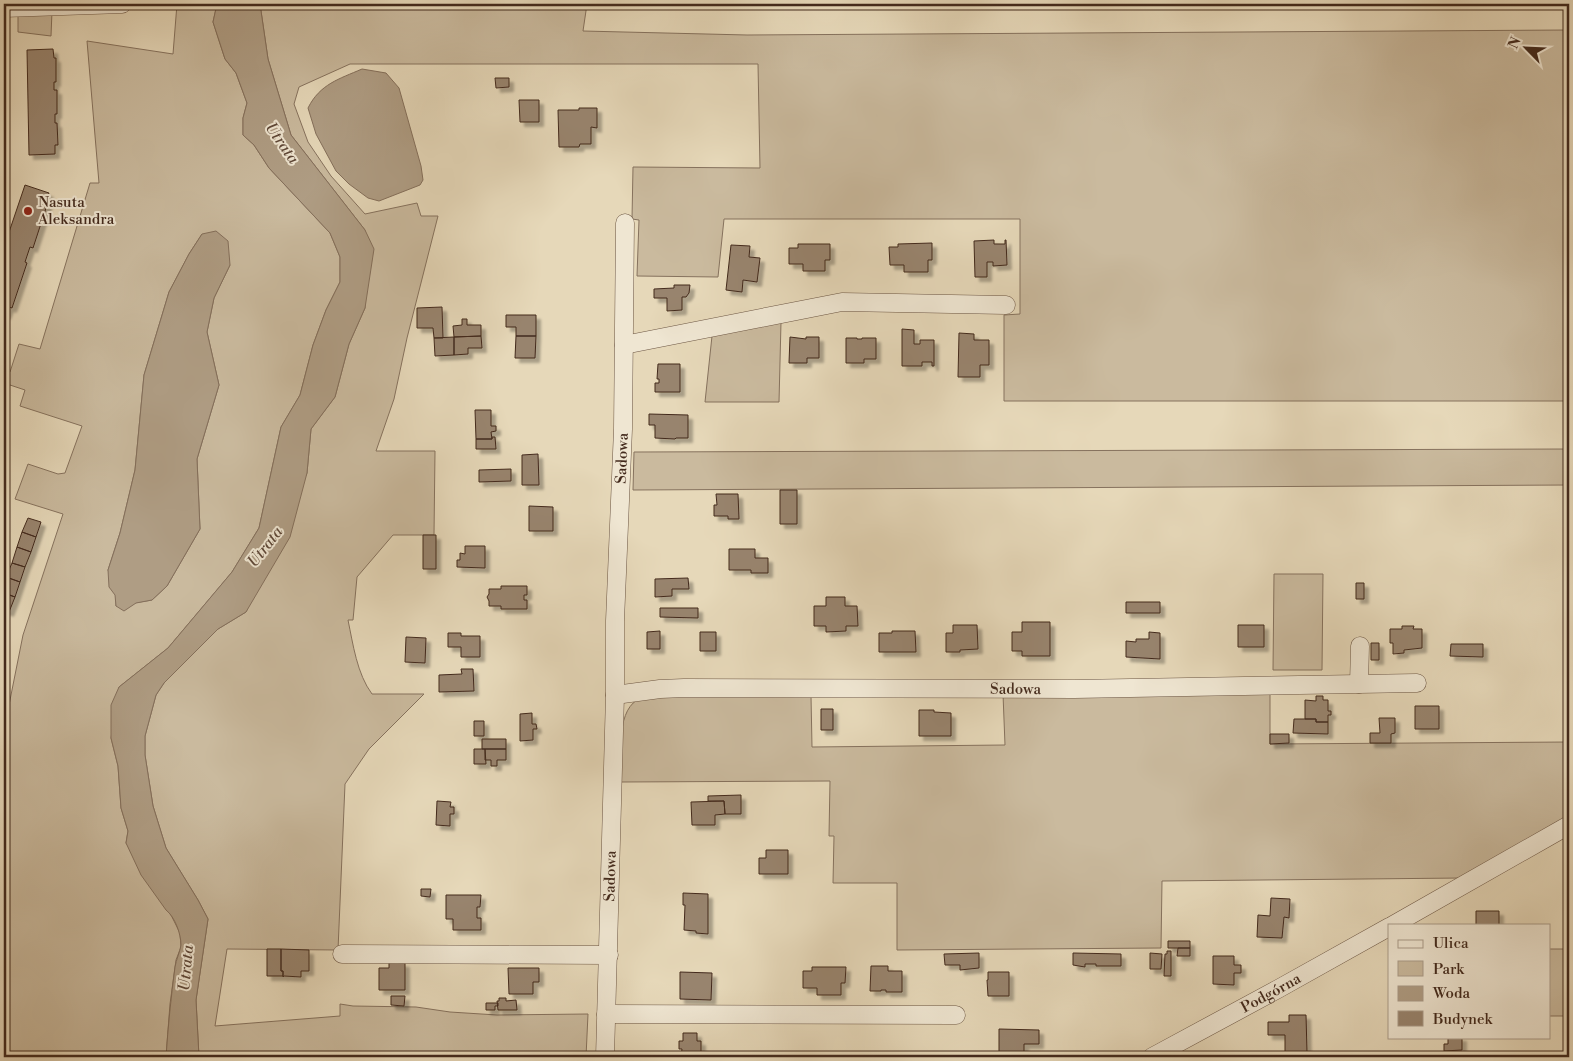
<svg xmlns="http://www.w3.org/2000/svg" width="1573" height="1061" font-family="'Libre Bodoni',serif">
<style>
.green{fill:#caba9e;stroke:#86725e;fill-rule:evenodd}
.water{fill:#af9d84;stroke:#846f5b}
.building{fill:#98846e;stroke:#432a1d;filter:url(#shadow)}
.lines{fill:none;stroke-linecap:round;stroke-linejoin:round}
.minor-casing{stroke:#6c5644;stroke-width:19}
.minor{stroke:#efe6d2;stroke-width:18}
.poi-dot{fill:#8f2418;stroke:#efe6d2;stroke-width:2}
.labels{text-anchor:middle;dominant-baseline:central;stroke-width:4;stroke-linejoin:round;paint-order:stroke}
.poi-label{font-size:15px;fill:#432a1d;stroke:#efe6d2;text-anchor:start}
.street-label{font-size:15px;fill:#432a1d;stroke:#efe6d2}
.water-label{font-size:16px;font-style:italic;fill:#5e4737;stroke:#efe6d2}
</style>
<defs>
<filter id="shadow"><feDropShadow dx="4.5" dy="4.5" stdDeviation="1" flood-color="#0004"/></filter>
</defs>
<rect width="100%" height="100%" fill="#e6d8b9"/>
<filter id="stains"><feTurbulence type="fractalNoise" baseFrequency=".004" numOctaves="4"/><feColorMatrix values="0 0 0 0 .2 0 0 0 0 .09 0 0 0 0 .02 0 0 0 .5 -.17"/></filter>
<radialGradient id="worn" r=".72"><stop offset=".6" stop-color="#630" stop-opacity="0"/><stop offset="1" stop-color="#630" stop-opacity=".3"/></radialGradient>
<path class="green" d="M177,4H217L213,22L225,59L236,73L247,103L243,118V135L254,145L269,168L330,233L340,257V282L326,310L313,345L300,395L281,427L259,528L232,572L168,648L119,687L111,738L118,766L121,808L128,831L126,843L170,913L180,933L181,947L176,960L170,1004L166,1057H4V709L8,710L23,635L63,514L15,499L28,464L58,474L65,473L82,426L20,406L25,390L4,383V370L10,372L19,344L40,349L90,183H99L87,41L173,54ZM202,234L230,265L214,298L207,332L219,385L197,459L200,529L167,586L152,600L116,606V595L108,570L120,533L135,470L144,375L169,292L189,254Z
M260,4H587L583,31L747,35L1569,30V401H1004V315L1020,314V219H724L718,277L637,276L639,220L632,219L633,167L760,168L758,64H350L299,87L294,104L308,142L331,176L365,214L417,203L421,216H438L407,338L394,399L376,451H435L434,535H393L357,577L353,620H348C353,644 357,674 372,694H424L369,749L345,784L338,950L227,949L215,1026L340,1016V1004L353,1006L416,1007L450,1012L497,1015L588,1014L586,1057H199L196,1000L208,919L198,900L166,848L153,806L145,755V736L156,695L164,683L218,629L246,612L307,473L311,429L335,397L349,344L365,308V230L291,135L268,59Z
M52,11L51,36L18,32V13Z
M781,322L779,402H705L712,336Z
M1569,449V485L633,490L634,452Z
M1274,574H1323L1322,670H1273Z
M1270,693V744L1569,742V819L1462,878L1162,881L1161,948L897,950V883H833L834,836H829L830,781L621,782C622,759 615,714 637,700C640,698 644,697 648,695L811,696L812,747L1005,745L1003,694Z
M1549,949H1569V1016H1549Z"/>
<path class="water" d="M217,4H260L268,59L291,135L365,230L374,249L365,308L349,344L335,397L311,429L307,473L290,537L246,612L218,629L164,683L156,695L145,736V755L153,806L166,848L198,900L208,919L196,1000L199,1057H166C168,1027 171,997 175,967C176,960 180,952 181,945C181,934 175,917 166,910L141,875L126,843L128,831L121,808L118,766L111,738V705L119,687L168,648L232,572L259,528L281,427L300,395L313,345L326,310L340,282V257L330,233L269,168L254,145L243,135V118L247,103L236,73L225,59L213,22Z
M362,69L386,73L399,88L421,166L423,180L420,185L379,201L368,198L349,184L336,171L316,134L308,108C320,84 339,79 362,69Z
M216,231L228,241L230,265L214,298L207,332L219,385L197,459L200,529L167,586L152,600L136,603L124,611L116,606L115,595L109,587L108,570L120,533L135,470L144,375L169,292L189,254L202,234Z"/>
<path class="building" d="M53,49L54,58H56V82H54V90H57V114H55V123H57L58,145H55V154L29,155L27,50Z
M495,78H509V87L496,88Z
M519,100H539V122H520Z
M579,108H597V128L591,127V144H580L579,147H559L558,110H579Z
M25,185L49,193L46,201L48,202L33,248L30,247L25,262L27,263L12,308L9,307L6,315L4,314V247Z
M994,240V244H1005V240H1006L1007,265L993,266V262H987V277H975L974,241Z
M932,243V260H928V272H904V265H890L889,247H898V244Z
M798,244H830V260H825V271H803V264H789V248H798Z
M731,245L750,246L749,257L760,258L757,282L743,280L742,292L726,290Z
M674,285H690L689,293L686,297H682V310L667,311V298H654V289L674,288Z
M442,307L443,338H434L433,328H417V308Z
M506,315H536V336H516V327H506Z
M462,319H467V325H481V336L454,337L453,326L462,325Z
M902,329L914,330V344H920V340H934V366H932V362H922V366H902Z
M959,333L974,334V340H989V365H980V377H958Z
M481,336L482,348H468V354L454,355V337Z
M516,336H536L535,358H515Z
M454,337V355L435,356L434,338Z
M790,337L806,339V337H819V358H807V363H789Z
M846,338H857V339H862V338H876V359H864V363H846Z
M658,364H680V392H655V383H659V379H657Z
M475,410H491V426H496V431L491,432L492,439H476Z
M649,414L688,415V438H676L675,439L655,438V425H649Z
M492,437H495L496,449H476V439H492Z
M538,454L539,485H522V455Z
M511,469V481L479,482V470Z
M780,490H797V524H780Z
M716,494H738L739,519H728V516H714V505H717Z
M529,506L553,507V531H529Z
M28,518L41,522L36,537L22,532Z
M22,532L36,537L31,552L17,547Z
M423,535H436V569H423Z
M465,546H485V568L457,567V560H460V553L465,554Z
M17,547L31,552L25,567L12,563Z
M729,549H755V558H768V573H751V570H729Z
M12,563L25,567L20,582L6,577Z
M6,577L20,582L15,597L4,593V584Z
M688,578L689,589H672V596L655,597V579Z
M1356,583H1364V599H1356Z
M501,586H527V595H524V600H527V609H501V606H489V601L487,597L489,594V589H501Z
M4,593L15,597L9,612L4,610Z
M826,597H845V606H857L858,626H846V631L826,632V626H814V606H826Z
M1126,602H1160V613H1126Z
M660,608H698V618L660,617Z
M1022,622H1050V656H1022V651H1012V632H1022Z
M953,625H977L978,649L960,650V652H946V633H953Z
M1238,625H1264V647H1238Z
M1402,626H1414L1413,629H1422V648L1404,650V653L1393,654V643H1390V629H1402Z
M660,631V649H647V632Z
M892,631H915L916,652H879V633H892Z
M700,632H716V651H700Z
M1149,632L1160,633V659L1126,657V641L1136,642V639H1149Z
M448,633H461V636H480V657H461V647H448Z
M406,637L426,638L425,663L405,662Z
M1371,643H1379V660H1371Z
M1451,644H1483V657L1450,656Z
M461,669H473L474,691L439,692V675L462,674Z
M1316,696H1323V700H1328V711H1331V715H1328V722H1316V719H1305V700L1316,701Z
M1415,706H1439V729H1415Z
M821,709H833V730H821Z
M919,710H934V712L951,713V736H919Z
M532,713V724H536L537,729H533V740L520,741V714Z
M1379,718H1395V733L1391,734V743H1370V733H1380Z
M1294,719H1316V722H1328V734L1293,733Z
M474,721H484V736H474Z
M1270,734H1289V743L1270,744Z
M482,739H506V749H482Z
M474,749H485L486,764H474Z
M485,749H506V760H497V766H491V760H485Z
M741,795V814H725L724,801H708V796Z
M437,801L451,802L450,807H454V814H450V826L436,825Z
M724,801L725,814L715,815V825H692L691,802Z
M766,850H788V874H759V858H766Z
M421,889H431L430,897L421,896Z
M1565,889H1569V938L1565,939V923H1566L1567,915H1565L1567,914L1566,904L1565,905Z
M683,893L708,894V934L696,933V931L684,930L685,905H683Z
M446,895H481L480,907H477V918H481V930H453V919H446Z
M1271,898L1290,899L1289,918L1284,917L1282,938L1257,937L1258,915L1270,916Z
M1476,911H1499V925H1476Z
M1168,941H1190V948H1168Z
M1178,948H1190V956H1177Z
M267,949H281V971H283V976H267Z
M281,949L309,950V971H301V977L284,976L283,977V971H281Z
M1167,951H1171V976H1164L1165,954H1167Z
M979,953V968L960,970V965H945L944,954Z
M1073,953L1121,954V966H1096V964H1085V967L1073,965Z
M1150,953L1162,954L1161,969H1150Z
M1213,956H1234V965H1241V973H1234V985L1213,984Z
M389,962L405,963V990H379V968H389Z
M871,966H888V971H902V992H886V990H881V991H870Z
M812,967H846L845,983H841V995H817V988H803V971H812Z
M508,968H539V982H533V994H509Z
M680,972L712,973L711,1000L680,999Z
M988,972H1009V996H988L987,980H988Z
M391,996H405L404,1006L391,1005Z
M499,998H506V1001L516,1000L517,1010H498L497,1001H499Z
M486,1003H498V1006H495V1010H486Z
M1289,1015H1306L1307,1052H1295V1054H1285V1035H1268V1022H1289Z
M999,1029L1039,1030V1044H1024V1057H999Z
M683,1033H697V1041H701V1057H681L682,1049H679V1041H683Z
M1448,1037H1462V1050L1444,1051V1044H1448Z"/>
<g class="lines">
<defs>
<g id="minor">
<path d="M4,8L122,4"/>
<path d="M624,345L842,302L1006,305"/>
<path d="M1359,684L1360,646"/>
<path id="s1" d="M615,695L660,689L684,688L1074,689L1417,683"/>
<path d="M1393,925L1569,825"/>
<path d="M342,954L609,955"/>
<path d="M606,1014L956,1015"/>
<path id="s2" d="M605,1057L615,695V621L623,429L625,223"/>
<path id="s3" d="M1152,1057L1278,989L1389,927"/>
</g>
</defs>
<use href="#minor" class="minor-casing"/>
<use href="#minor" class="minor"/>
</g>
<circle class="poi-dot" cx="28" cy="211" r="5"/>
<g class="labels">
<g class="poi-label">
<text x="38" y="202">Nasuta<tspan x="38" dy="17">Aleksandra</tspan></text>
</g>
<g class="street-label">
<text stroke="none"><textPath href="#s2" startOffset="599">Sadowa</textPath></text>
<text stroke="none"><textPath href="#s1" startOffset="401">Sadowa</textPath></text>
<text stroke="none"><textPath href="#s2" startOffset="181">Sadowa</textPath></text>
<text stroke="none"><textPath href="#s3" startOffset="135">Podgórna</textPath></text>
</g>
<g class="water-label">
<text transform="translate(282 143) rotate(55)">Utrata</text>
<text transform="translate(265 547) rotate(-52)">Utrata</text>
<text transform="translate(186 968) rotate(-85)">Utrata</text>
</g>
</g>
<rect width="1573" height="1061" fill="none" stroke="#e6d8b9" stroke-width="20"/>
<rect x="5" y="5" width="1563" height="1051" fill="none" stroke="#432a1d" stroke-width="2.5"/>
<rect x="10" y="10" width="1553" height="1041" fill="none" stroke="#432a1d"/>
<rect x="1388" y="924" width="162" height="115" fill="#efe6d2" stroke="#aa9b8a"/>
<rect x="1398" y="940" width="25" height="8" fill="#efe6d2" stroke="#aa9b8a"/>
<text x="1433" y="948" font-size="15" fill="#432a1d">Ulica</text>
<rect x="1398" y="961" width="25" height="15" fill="#caba9e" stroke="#aa9b8a"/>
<text x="1433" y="974" font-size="15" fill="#432a1d">Park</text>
<rect x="1398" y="986" width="25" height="15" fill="#af9d84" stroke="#aa9b8a"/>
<text x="1433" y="998" font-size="15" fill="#432a1d">Woda</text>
<rect x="1398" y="1011" width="25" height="15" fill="#98846e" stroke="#aa9b8a"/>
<text x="1433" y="1024" font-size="15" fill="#432a1d">Budynek</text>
<g transform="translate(1526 48) rotate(294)" stroke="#efe6d2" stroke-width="4" paint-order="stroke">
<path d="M0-4L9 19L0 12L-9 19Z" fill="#432a1d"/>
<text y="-8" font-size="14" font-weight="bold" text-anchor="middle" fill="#432a1d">N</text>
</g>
<rect width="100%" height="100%" filter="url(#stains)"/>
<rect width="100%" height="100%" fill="url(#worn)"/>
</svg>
